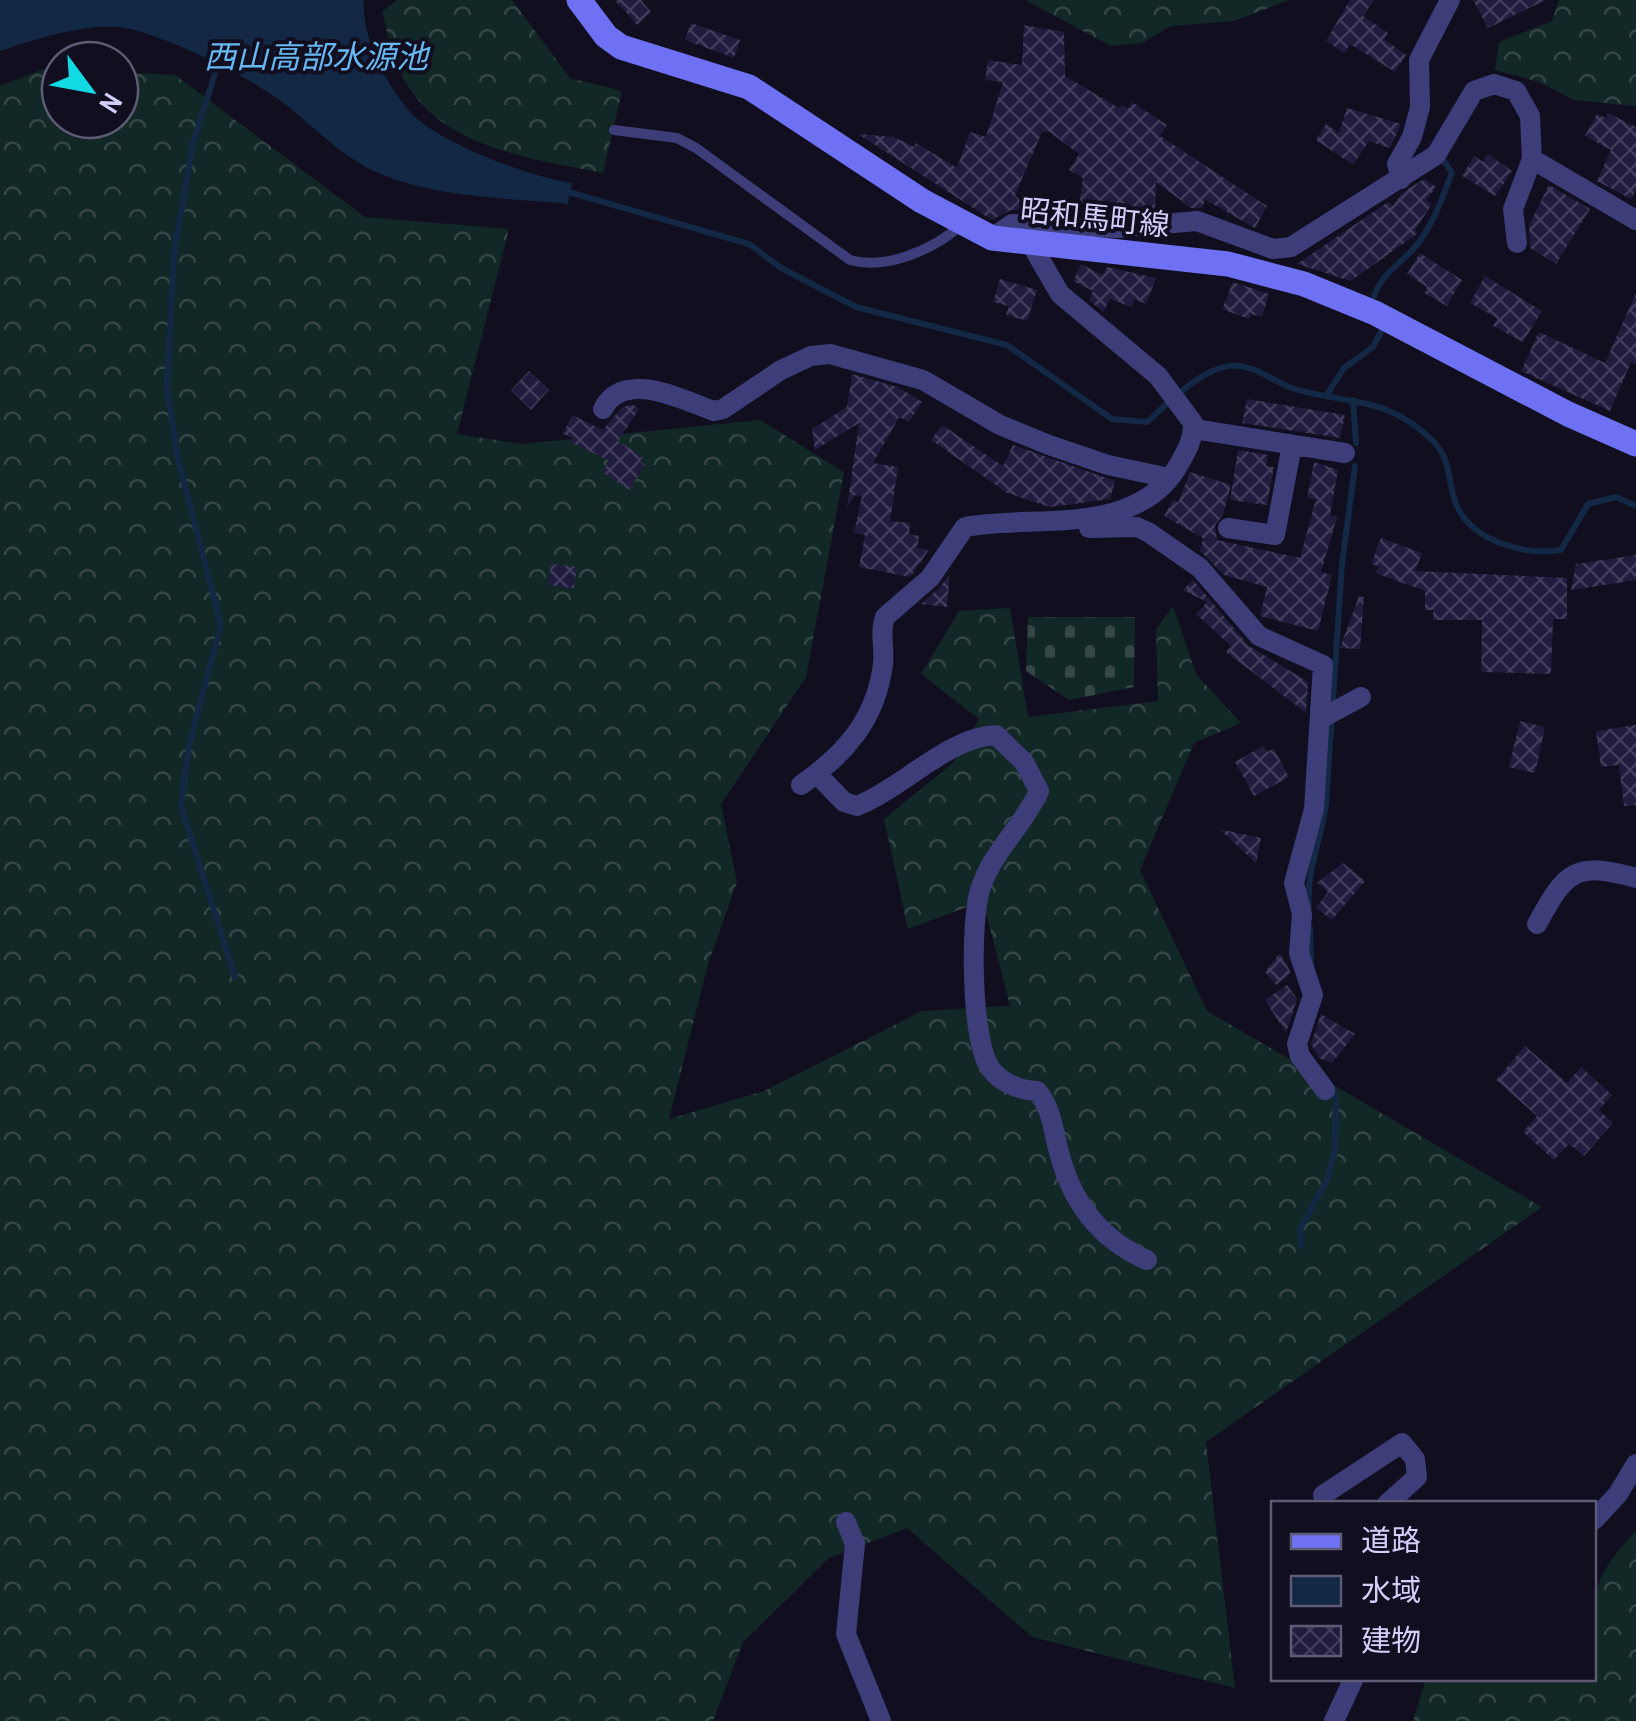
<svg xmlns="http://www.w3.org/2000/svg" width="1636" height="1721" font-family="'Archivo Narrow','Noto Sans JP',sans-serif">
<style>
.forest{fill:url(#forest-crowns)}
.cemetery{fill:url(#cemetery-stones)}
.water{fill:#122844}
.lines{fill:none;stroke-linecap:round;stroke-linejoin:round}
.stream{stroke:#122844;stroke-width:6}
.building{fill:url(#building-cross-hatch)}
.lane{stroke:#3d3d7a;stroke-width:10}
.street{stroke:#3d3d7a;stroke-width:20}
.secondary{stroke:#6e71f4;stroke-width:25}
.labels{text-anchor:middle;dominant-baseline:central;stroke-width:8;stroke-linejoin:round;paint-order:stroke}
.street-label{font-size:30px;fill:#d2cffb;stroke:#100e1f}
.water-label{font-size:32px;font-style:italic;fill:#66b8f3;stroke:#100e1f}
</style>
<defs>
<pattern id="forest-crowns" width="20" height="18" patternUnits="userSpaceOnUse" patternTransform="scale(2.5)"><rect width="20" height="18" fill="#122826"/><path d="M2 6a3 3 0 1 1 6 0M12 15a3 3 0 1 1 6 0" fill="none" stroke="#344646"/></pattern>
<pattern id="cemetery-stones" width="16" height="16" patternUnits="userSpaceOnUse" patternTransform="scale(2.5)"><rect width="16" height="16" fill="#122826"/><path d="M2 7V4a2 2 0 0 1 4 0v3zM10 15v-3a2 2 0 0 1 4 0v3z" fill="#344646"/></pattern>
<pattern id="building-cross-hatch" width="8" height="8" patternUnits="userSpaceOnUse" patternTransform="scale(2.5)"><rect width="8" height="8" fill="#211c3e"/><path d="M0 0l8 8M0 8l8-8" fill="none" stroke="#403c5b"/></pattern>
</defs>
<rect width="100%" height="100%" fill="#100e1f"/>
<path class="forest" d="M397,0H512L570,78L622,91L603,173C528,158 430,147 397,65C390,49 387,30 382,12Z
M1025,0H1289L1234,21L1171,26L1142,43L1111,46Z
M1559,0H1636V106L1574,100L1539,82L1495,70L1499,42L1552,21Z
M44,69L60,70V120H120V72L175,75L365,217L509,229L457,434L522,444L760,420L844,472L806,677L721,804L737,882L708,964L669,1119L764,1091L922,1011L1010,1006L983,901L908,929L884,819L954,762L979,719L921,674L959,611L1010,608L1028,717L1158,701L1156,629L1173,606L1196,674L1241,723L1194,743L1140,870L1207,1011L1542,1207L1206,1442L1235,1688L1032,1637L907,1528L829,1558L743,1642L713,1721H0V86Z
M1636,1531V1721H1413L1426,1679L1594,1678C1594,1606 1582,1587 1636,1531Z"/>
<path class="cemetery" d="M1028,617H1135L1134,687L1069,700L1026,671Z"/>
<path class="water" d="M0,0H364C360,37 393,100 421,122C454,148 531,177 572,183L568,204C508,198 442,198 386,176C347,162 318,130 286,105C253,78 162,33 120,27C86,23 32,40 0,51Z"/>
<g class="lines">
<path class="stream" d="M218,64L193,143L174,253L167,388L178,459L221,625L189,745L181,806L235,977
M565,191L749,244L781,268L856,307L1007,345L1112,419L1147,422C1168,403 1199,371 1228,366C1251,362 1272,381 1292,388C1324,399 1358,398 1389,411C1406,418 1420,428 1433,441C1452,460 1447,481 1456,504C1471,541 1525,556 1561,550L1588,504L1616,497L1636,506
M1374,296C1382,273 1400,265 1415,247C1433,226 1442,198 1452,173L1444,161
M1326,396L1344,368L1373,347L1382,330
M1353,400L1356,443
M1309,906C1306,870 1322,839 1326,803L1342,564L1355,466
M1310,928L1311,966
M1301,1246L1300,1229L1328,1178L1335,1149L1336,1098L1332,1089"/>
</g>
<path class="building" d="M615,0H641L651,12L637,25Z
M1350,0H1374L1363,16L1388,33L1384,39L1406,55L1395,72L1350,44L1344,53L1326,41Z
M1473,0H1546L1488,28Z
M691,23L740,40L734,58L685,40Z
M1024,25L1064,32L1065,76L1119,108L1122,105L1128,109L1132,102L1167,125L1160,136L1267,206L1255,228L1206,200L1201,208H1191L1156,182L1155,211L1087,213L1088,206L1079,204L1083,178L1069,170L1079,154L1048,131L1042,132L1015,195L1030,211L1011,210L992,220L858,134L894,137L914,147L916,143L957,168L970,132L986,137L1003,82L985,80L988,60L1022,65Z
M1347,108L1401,124L1390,148L1369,141L1353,165L1316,140L1326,124L1339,133Z
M1608,113L1636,127V190L1631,199L1597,181L1611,150L1585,136L1597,114L1606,118Z
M1488,154L1512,171L1495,196L1462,176L1474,156L1483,162Z
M1424,179L1436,187L1426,200L1432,204L1415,230L1418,233L1351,281L1297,264L1388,202L1393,206L1402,193Z
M1549,185L1590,209L1556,264L1530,248L1529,225Z
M1420,253L1462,280L1447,306L1424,293L1427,287L1407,274Z
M1081,264L1102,275L1107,267L1156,278L1146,304L1134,299L1132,307L1110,299L1103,312L1089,300L1093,291L1073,281Z
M1485,276L1542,311L1523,342L1493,326L1497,318L1470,303Z
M1000,279L1037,290L1027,321L1006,315L1009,306L993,302Z
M1233,282L1269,294L1262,317L1251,314L1249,319L1222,309Z
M1636,293V364L1631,362L1610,411L1521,371L1539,332L1605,363Z
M529,371L549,390L531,410L511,390Z
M852,374L898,387L922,402L909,422L899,417L873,463L898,467L890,521L910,523L909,534L919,536L917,548L929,550L910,577L859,567L865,535L854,533L862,496L855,495L847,507L859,423L815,450L812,429L847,407Z
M1247,399L1345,415L1340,438L1242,423Z
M632,404L639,409L618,441L643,457L640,461L645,465L629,490L602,472L610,461L570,442L573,438L563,434L572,415L603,430L621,408Z
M942,425L1003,466L1013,445L1115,481L1110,499L1050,507L1007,493L931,440Z
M1238,450L1268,455L1266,466L1274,467L1267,505L1230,500Z
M1314,462L1338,470L1330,515L1337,517L1321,572L1332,575L1318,631L1260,616L1267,587L1224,575L1200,551L1203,538L1164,516L1173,500L1178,503L1190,472L1231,485L1223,515L1215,525L1217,540L1300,558L1316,499L1307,498Z
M1381,538L1422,553L1415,571L1567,578V619H1553L1551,674L1481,672L1482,620H1433V610H1425V591L1375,573L1379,567L1371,564Z
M1636,555V580L1571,590L1576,564Z
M551,564L577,567L574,588L548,585Z
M950,574L947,607L921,604L939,588Z
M1193,580L1249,646L1308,682L1306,713L1226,652L1231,646L1196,614L1207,602L1183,590Z
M1359,596L1364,597L1360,649L1340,648Z
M1520,721L1545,727L1535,773L1509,767Z
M1636,725V805L1624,806L1619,765L1601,767L1596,731Z
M1263,746L1267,752L1274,749L1289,777L1254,796L1235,762Z
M1219,829L1261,838L1256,863Z
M1343,863L1365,881L1332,920L1316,908L1328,892L1317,883Z
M1280,953L1291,973L1276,985L1265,972Z
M1287,985L1297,999L1286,1033L1265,1000Z
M1321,1014L1355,1034L1332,1063L1319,1058L1311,1044Z
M1525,1046L1567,1083L1581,1067L1612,1095L1599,1110L1613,1123L1584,1156L1569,1144L1554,1160L1523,1132L1537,1116L1496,1080Z"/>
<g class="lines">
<path class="lane" d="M614,130L677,138L696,148L850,260C886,270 934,250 962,224"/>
<path class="street" d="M1401,179L1397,164L1412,137L1420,107L1419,60L1450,0
M992,238L1012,224L1118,228L1197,221L1273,249L1291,247L1436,155L1474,91L1494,84L1516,91L1530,116L1532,159L1636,220
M1517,243L1513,209L1532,159
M603,409C624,368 684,401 714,411L723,409L781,370L811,356L830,354L923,380L1000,425L1049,445L1108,465L1169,478
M1194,429L1345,453
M1089,528L1137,527L1148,532L1200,568L1259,636L1323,665L1314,809L1294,883L1302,914L1299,953L1313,995L1297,1044L1300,1056L1325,1090
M1228,528L1275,535L1292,445
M1322,718L1361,697
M817,774L844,802L857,806C904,787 948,737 996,735L1024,762L1039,791C1023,827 992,851 980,890C970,923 971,1039 990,1068C1001,1083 1019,1090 1037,1091C1052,1109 1052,1126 1058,1148C1070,1200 1099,1239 1147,1260
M801,785C845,754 876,720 883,664C885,647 879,633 885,617L930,578L965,527C1034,514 1135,538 1178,466C1186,452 1194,439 1193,423L1158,376L1060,294L1031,244
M1537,924C1565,873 1574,860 1636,878
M1323,1495L1402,1443L1415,1459L1417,1477L1387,1504
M1594,1520L1618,1494L1636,1464
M846,1522L855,1544L846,1634L881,1721
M1334,1721L1354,1678"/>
<path class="secondary" d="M579,0L606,36L621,47L749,87L922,201L992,238L1228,264L1304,284L1375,313L1568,414L1636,444"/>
</g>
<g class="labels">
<g class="street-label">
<text transform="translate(1095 217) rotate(6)">昭和馬町線</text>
</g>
<g class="water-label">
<text x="316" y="56">西山高部水源池</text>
</g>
</g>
<rect x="1271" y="1501" width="325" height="180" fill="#100e1f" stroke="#5e5b77" stroke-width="2.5"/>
<rect x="1291" y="1534" width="50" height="15" fill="#6e71f4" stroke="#5e5b77" stroke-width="2.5"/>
<text x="1361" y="1551" font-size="30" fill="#d2cffb">道路</text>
<rect x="1291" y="1576" width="50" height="30" fill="#122844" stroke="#5e5b77" stroke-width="2.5"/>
<text x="1361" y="1601" font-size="30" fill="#d2cffb">水域</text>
<rect x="1291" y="1626" width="50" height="30" fill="url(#building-cross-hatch)" stroke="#5e5b77" stroke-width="2.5"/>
<text x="1361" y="1651" font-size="30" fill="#d2cffb">建物</text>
<g transform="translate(90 90) rotate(122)"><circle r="48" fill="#100e1f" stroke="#5e5b77" stroke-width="2.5"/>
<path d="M0-8L18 38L0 25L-18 38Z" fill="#12dae5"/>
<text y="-15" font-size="28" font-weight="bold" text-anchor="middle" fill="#d2cffb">N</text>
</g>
</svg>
